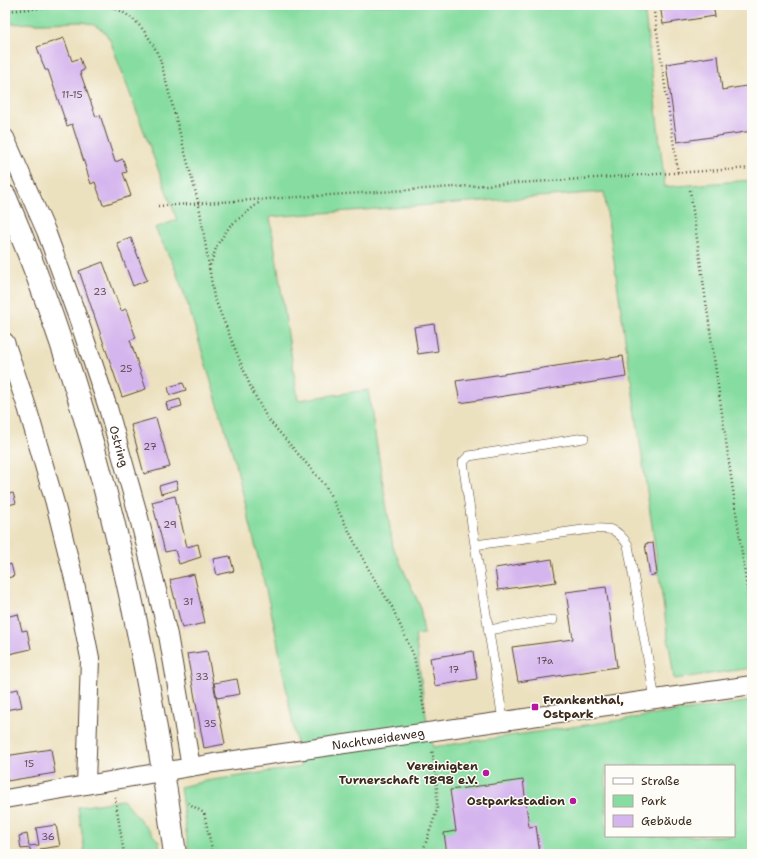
<svg xmlns="http://www.w3.org/2000/svg" width="757" height="859" font-family="'Shantell Sans',sans-serif">
<style>
.green{fill:#87dda1;stroke:#618460;fill-rule:evenodd}
.building{fill:#d5b5ee}
.lines{fill:none;stroke-linecap:round;stroke-linejoin:round}
.service-casing{stroke:#564536;stroke-width:10}
.minor-casing{stroke:#564536;stroke-width:20}
.secondary-casing{stroke:#564536;stroke-width:24}
.path{stroke:#564536;stroke-width:2.5;stroke-dasharray:1 3;stroke-linecap:butt}
.service{stroke:#fff;stroke-width:9}
.minor{stroke:#fff;stroke-width:18}
.secondary{stroke:#fff;stroke-width:22}
.poi-dot{fill:#b5179e;stroke:#fdfcf7;stroke-width:1.5}
.labels{text-anchor:middle;dominant-baseline:central;stroke-width:3;stroke-linejoin:round;paint-order:stroke}
.number-label{font-size:10px;fill:#624d52}
.street-label{font-size:12px;fill:#3b2a1e;stroke:#fdfcf7}
.poi-label{font-size:12px;font-weight:bold;fill:#3b2a1e;stroke:#fdfcf7;text-anchor:end}
</style>
<rect width="100%" height="100%" fill="#fdfcf7"/>
<filter id="ink" filterUnits="userSpaceOnUse"><feTurbulence type="fractalNoise" baseFrequency=".025" numOctaves="2"/><feDisplacementMap in="SourceGraphic" scale="8" xChannelSelector="R" yChannelSelector="G"/><feConvolveMatrix kernelMatrix="1 2 1 2 8 2 1 2 1" color-interpolation-filters="sRGB"/></filter>
<filter id="wash" filterUnits="userSpaceOnUse"><feTurbulence type="fractalNoise" baseFrequency=".012" numOctaves="4" result="noise"/><feDisplacementMap in="SourceGraphic" scale="16" xChannelSelector="R" yChannelSelector="G"/><feGaussianBlur stdDeviation="0.9" result="paint"/><feColorMatrix in="noise" values="0 0 0 0 0 0 0 0 0 0 0 0 0 0 0 0 0 1.4 0 .05"/><feComposite in="paint" operator="in"/></filter>
<g filter="url(#wash)">
<rect width="100%" height="100%" fill="#ece1bf"/>
<path class="green" d="M5,5H644L665,187L752,180V668L674,679L604,192L270,217L298,400L368,390L393,547L420,606L424,634L415,635L426,716L433,747L752,701V854H189L180,787L206,781L301,767L274,624L236,465L188,305L174,266L155,228L177,220L110,40C103,28 97,25 83,22L5,24ZM606,766H734V836H606Z
M123,800L159,842L160,854H85L78,807Z"/>
<g id="blocks">
<path class="building" d="M660,5H713L715,16L663,24Z
M64,38L72,61L80,58L84,70L80,72L96,117L100,115L115,162L123,159L127,172L123,173L131,196L103,205L95,182L91,184L72,124L67,126L48,70H45L37,47Z
M718,56L722,90L752,85V131L677,142L666,64Z
M131,238L147,280L133,286L117,243Z
M103,262L121,311L126,309L136,338L130,340L146,389L122,397L79,271Z
M434,324L438,351L418,354L414,327Z
M623,356L626,377L460,403L456,381Z
M183,383L186,390L170,395L168,387Z
M180,399L182,406L168,410L166,403Z
M156,418L170,467L144,474L131,425Z
M176,481L178,489L161,494L159,486Z
M13,493L16,503L5,506V495Z
M175,496L187,547L198,544L201,557L179,564L175,550L165,552L152,502Z
M653,543L657,574L650,576L645,544Z
M230,556L234,571L217,575L213,559Z
M552,559L556,582L498,590L495,568Z
M11,564L14,576L5,579V566Z
M194,574L205,623L182,628L170,580Z
M606,587L617,667L518,682L512,647L573,639L566,592Z
M18,614L22,631L27,630L31,649L5,655V617Z
M207,651L225,744L204,748L187,654Z
M473,651L477,679L435,686L430,658Z
M237,679L240,694L217,698L214,683Z
M18,689L22,707L5,710V692Z
M51,749L55,773L7,781L5,756Z
M523,780L529,827L536,826L540,854H447L444,833L456,831L450,790Z
M56,825L60,846L40,849L41,854H31L30,848L21,849L19,836L27,834L29,846L39,845L36,828Z"/>
</g>
</g>
<g filter="url(#ink)">
<use href="#blocks" fill-opacity="0" stroke="#564536" stroke-width="1"/>
<g class="lines">
<defs>
<path id="service" d="M475,545L463,462L469,456L584,438
M488,630L553,620
M503,720L475,545L590,529C610,528 616,527 628,545L655,699"/>
<g id="minor">
<path id="s1" d="M5,138L46,231L79,321L108,408L138,514L168,635L191,767"/>
<path d="M5,342L27,407L55,503L75,583L90,658L86,785"/>
<path id="s2" d="M5,799L214,763L752,685"/>
</g>
<path id="secondary" d="M5,196C95,405 145,629 175,854"/>
</defs>
<use href="#service" class="service-casing"/>
<use href="#minor" class="minor-casing"/>
<use href="#secondary" class="secondary-casing"/>
<path class="path" d="M105,5C134,13 148,32 160,59L199,205L214,297L251,388L267,418L325,485L370,572L392,607L414,656L425,715
M653,5L678,173
M5,11L80,5
M690,190L752,623
M158,206L752,168
M209,269L217,245L230,226L261,201
M115,797L124,854
M188,803L204,813L213,854
M422,854L437,810V789L432,749"/>
<use href="#service" class="service"/>
<use href="#minor" class="minor"/>
<use href="#secondary" class="secondary"/>
</g>
</g>
<g class="poi-dot">
<rect x="531" y="703" width="8" height="8" rx="2"/>
<circle cx="486" cy="773" r="4"/>
<circle cx="573" cy="801" r="4"/>
</g>
<g class="labels">
<g class="number-label">
<text x="72" y="94">11-15</text>
<text x="100" y="291">23</text>
<text x="126" y="368">25</text>
<text x="150" y="446">27</text>
<text x="170" y="524">29</text>
<text x="188" y="601">31</text>
<text x="545" y="660">17a</text>
<text x="454" y="669">17</text>
<text x="202" y="676">33</text>
<text x="210" y="723">35</text>
<text x="29" y="763">15</text>
<text x="48" y="836">36</text>
</g>
<g class="street-label">
<text stroke="none"><textPath href="#s1" startOffset="329">Ostring</textPath></text>
<text stroke="none"><textPath href="#s2" startOffset="378">Nachtweideweg</textPath></text>
</g>
<g class="poi-label">
<text x="543" y="700" text-anchor="start">Frankenthal,<tspan x="543" dy="14">Ostpark</tspan></text>
<text x="478" y="766">Vereinigten<tspan x="478" dy="14">Turnerschaft 1898 e.V.</tspan></text>
<text x="565" y="801">Ostparkstadion</text>
</g>
</g>
<rect width="757" height="859" fill="none" stroke="#fdfcf7" stroke-width="20"/>
<rect x="605" y="765" width="130" height="72" fill="#fdfcf7" stroke="#afa8a0"/>
<rect x="613" y="778" width="20" height="6" fill="#ffffff" stroke="#afa8a0"/>
<text x="641" y="785" font-size="12" fill="#3b2a1e">Straße</text>
<rect x="613" y="795" width="20" height="12" fill="#87dda1" stroke="#afa8a0"/>
<text x="641" y="805" font-size="12" fill="#3b2a1e">Park</text>
<rect x="613" y="815" width="20" height="12" fill="#d5b5ee" stroke="#afa8a0"/>
<text x="641" y="825" font-size="12" fill="#3b2a1e">Gebäude</text>
</svg>
